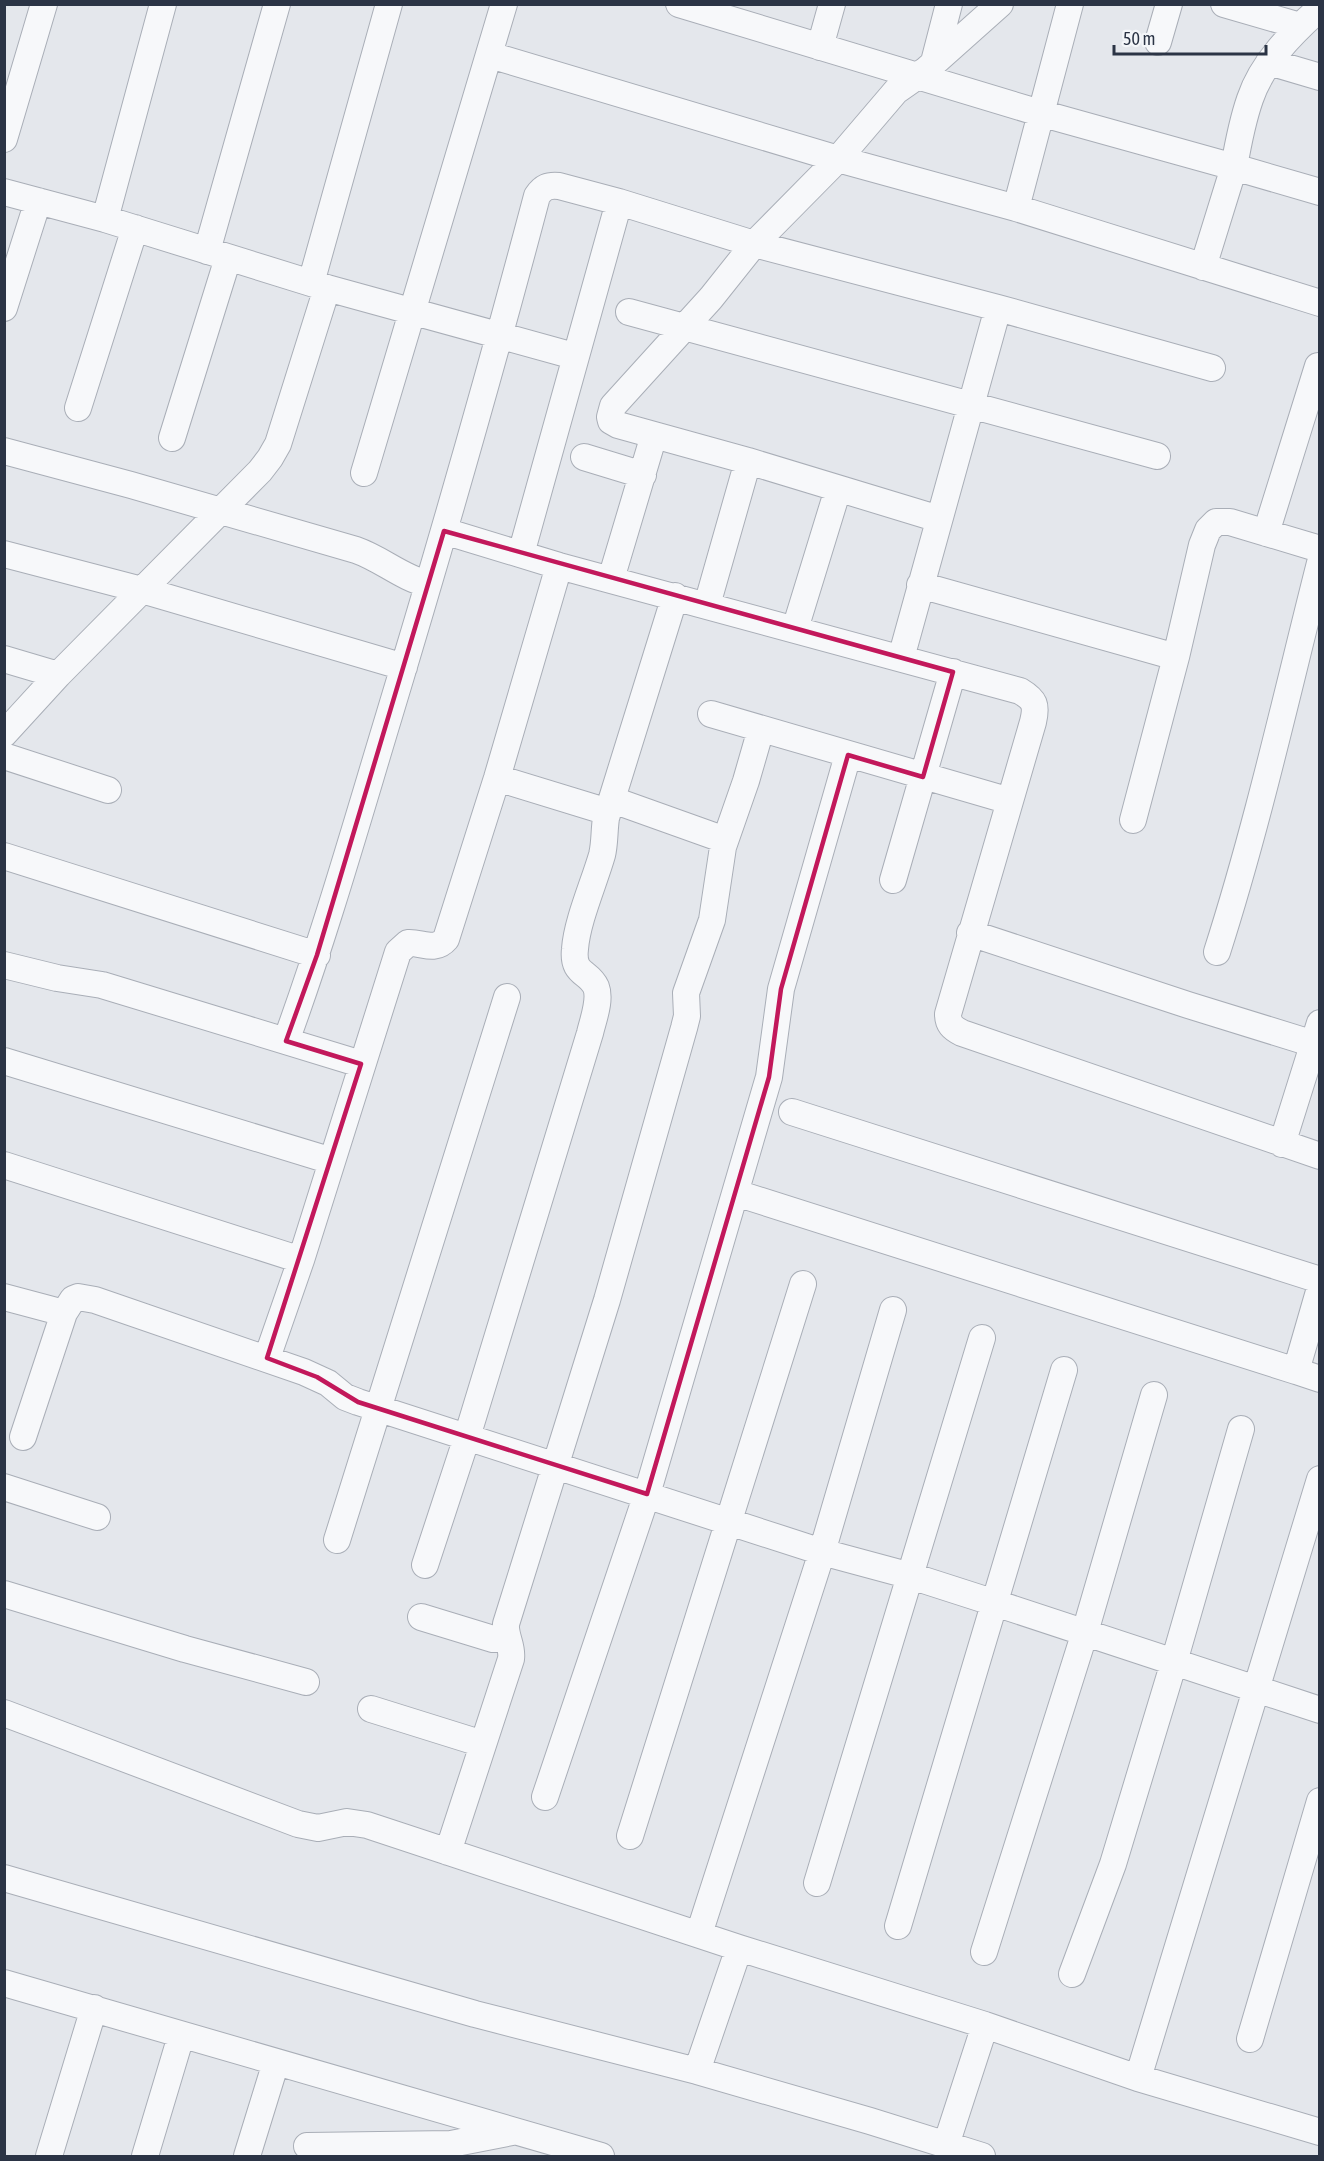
<svg xmlns="http://www.w3.org/2000/svg" width="1324" height="2161" font-family="'Asap Condensed',sans-serif">
<style>
.lines{fill:none;stroke-linecap:round;stroke-linejoin:round}
.minor-casing{stroke:#a9aeb7;stroke-width:28}
.minor{stroke:#f7f8fa;stroke-width:26}
.marked{fill:none;stroke:#c2185b;stroke-width:4.5;stroke-linejoin:round}
</style>
<rect width="100%" height="100%" fill="#e4e7ec"/>
<g class="lines">
<defs>
<path id="minor" d="M679,4L1040,113L1234,167L1203,267
M1224,4L1300,26
M1320,8C1292,33 1262,63 1250,99C1242,122 1238,144 1234,167L1320,192
M1158,42L1169,4
M820,47L832,4
M490,55L838,159L1016,208L1320,303
M934,62L949,4
M1269,62L1320,77
M4,139L44,4
M4,192L105,219L327,288L574,356
M1016,208L1070,4
M105,219L163,4
M207,251L277,4
M311,283L389,4
M4,308L38,201
M629,312L1157,456
M78,408L135,228
M172,438L228,258
M4,451L131,485L356,550C382,559 402,578 428,584
M584,457L643,475
M364,473L504,4
M939,519L748,461L618,425L611,421L610,417L613,406L711,298L754,244L838,159L896,91L926,70L1000,4
M444,531L559,566L1020,691C1035,700 1037,705 1033,722L948,1014C948,1024 952,1028 962,1033L1320,1156
M1266,533L1318,366
M4,554L142,590L404,667
M521,554L619,202
M611,579L654,435
M920,585L1176,657
M707,605L748,461
M795,629L838,489
M901,658L998,308
M4,659L58,675
M711,714L1010,801
M4,734L58,675L260,471L270,458L278,444L327,288
M4,756L108,790
M497,778L608,812
M613,800L725,840
M1133,820L1176,657L1202,545L1208,530L1216,522H1230L1320,549
M4,856L317,955
M893,880L953,672
M970,933L1188,1005L1314,1044
M1217,952C1258,824 1287,693 1320,563
M4,965L57,978L102,985L361,1064
M286,1041C325,934 356,825 389,716C441,544 491,370 537,196C543,187 548,185 559,186L619,202L754,244L998,308L1212,368
M4,1061L332,1161
M792,1112L1320,1280
M1282,1144L1320,1023
M4,1165L301,1260
M736,1193L1296,1371
M1320,1288L1296,1371L1320,1379
M4,1297L64,1313L73,1299L78,1297L95,1300L304,1372L328,1383L345,1397L358,1402L822,1552L911,1576L995,1603L1320,1710
M267,1358L301,1260L398,952L408,943C422,942 435,952 446,939L497,778L559,566
M23,1437L64,1313
M4,1487L97,1517
M337,1540L507,997
M425,1565L467,1437L590,1033C593,1020 601,1000 596,987C589,971 572,975 575,949C577,921 594,883 602,855C605,843 604,831 606,818L675,596
M4,1594L185,1649L306,1682
M421,1617L493,1639H507
M371,1709L483,1744
M4,1713L298,1824L318,1828L347,1822L367,1825L739,1948L985,2025L1138,2078L1320,2132
M545,1797L647,1494L769,1077L781,989L848,755
M630,1836L803,1284
M448,1852L511,1659C513,1646 505,1637 506,1624L607,1300L684,1028L687,1016L686,993L712,920L723,847L746,781L761,729
M4,1878L475,2014L697,2071L870,2121L982,2156
M817,1883L982,1338
M898,1926L1064,1370
M699,1934L822,1552L893,1310
M984,1952L1085,1632L1154,1395
M1072,1974L1113,1864L1174,1662L1241,1429
M4,1983L601,2156
M1250,2039L1320,1801
M697,2071L739,1948
M1138,2078L1320,1479
M946,2145L985,2025
M307,2146L451,2144L512,2132
M49,2156L94,2008
M145,2156L181,2036
M247,2156L276,2062"/>
</defs>
<use href="#minor" class="minor-casing"/>
<use href="#minor" class="minor"/>
</g>
<path class="marked" d="M444,531L953,672L923,777L848,755L781,989L769,1077L647,1494L358,1402L317,1377L267,1358L361,1064L286,1041L317,955Z"/>
<rect width="1324" height="2161" fill="none" stroke="#2b3445" stroke-width="12"/>
<path d="M1114 45v9h152v-9" fill="none" stroke="#2b3445" stroke-width="3"/>
<text x="1123" y="45" font-size="18" fill="#2b3445" stroke="#f4f6f9" stroke-width="4.5" paint-order="stroke">50 m</text>
</svg>
